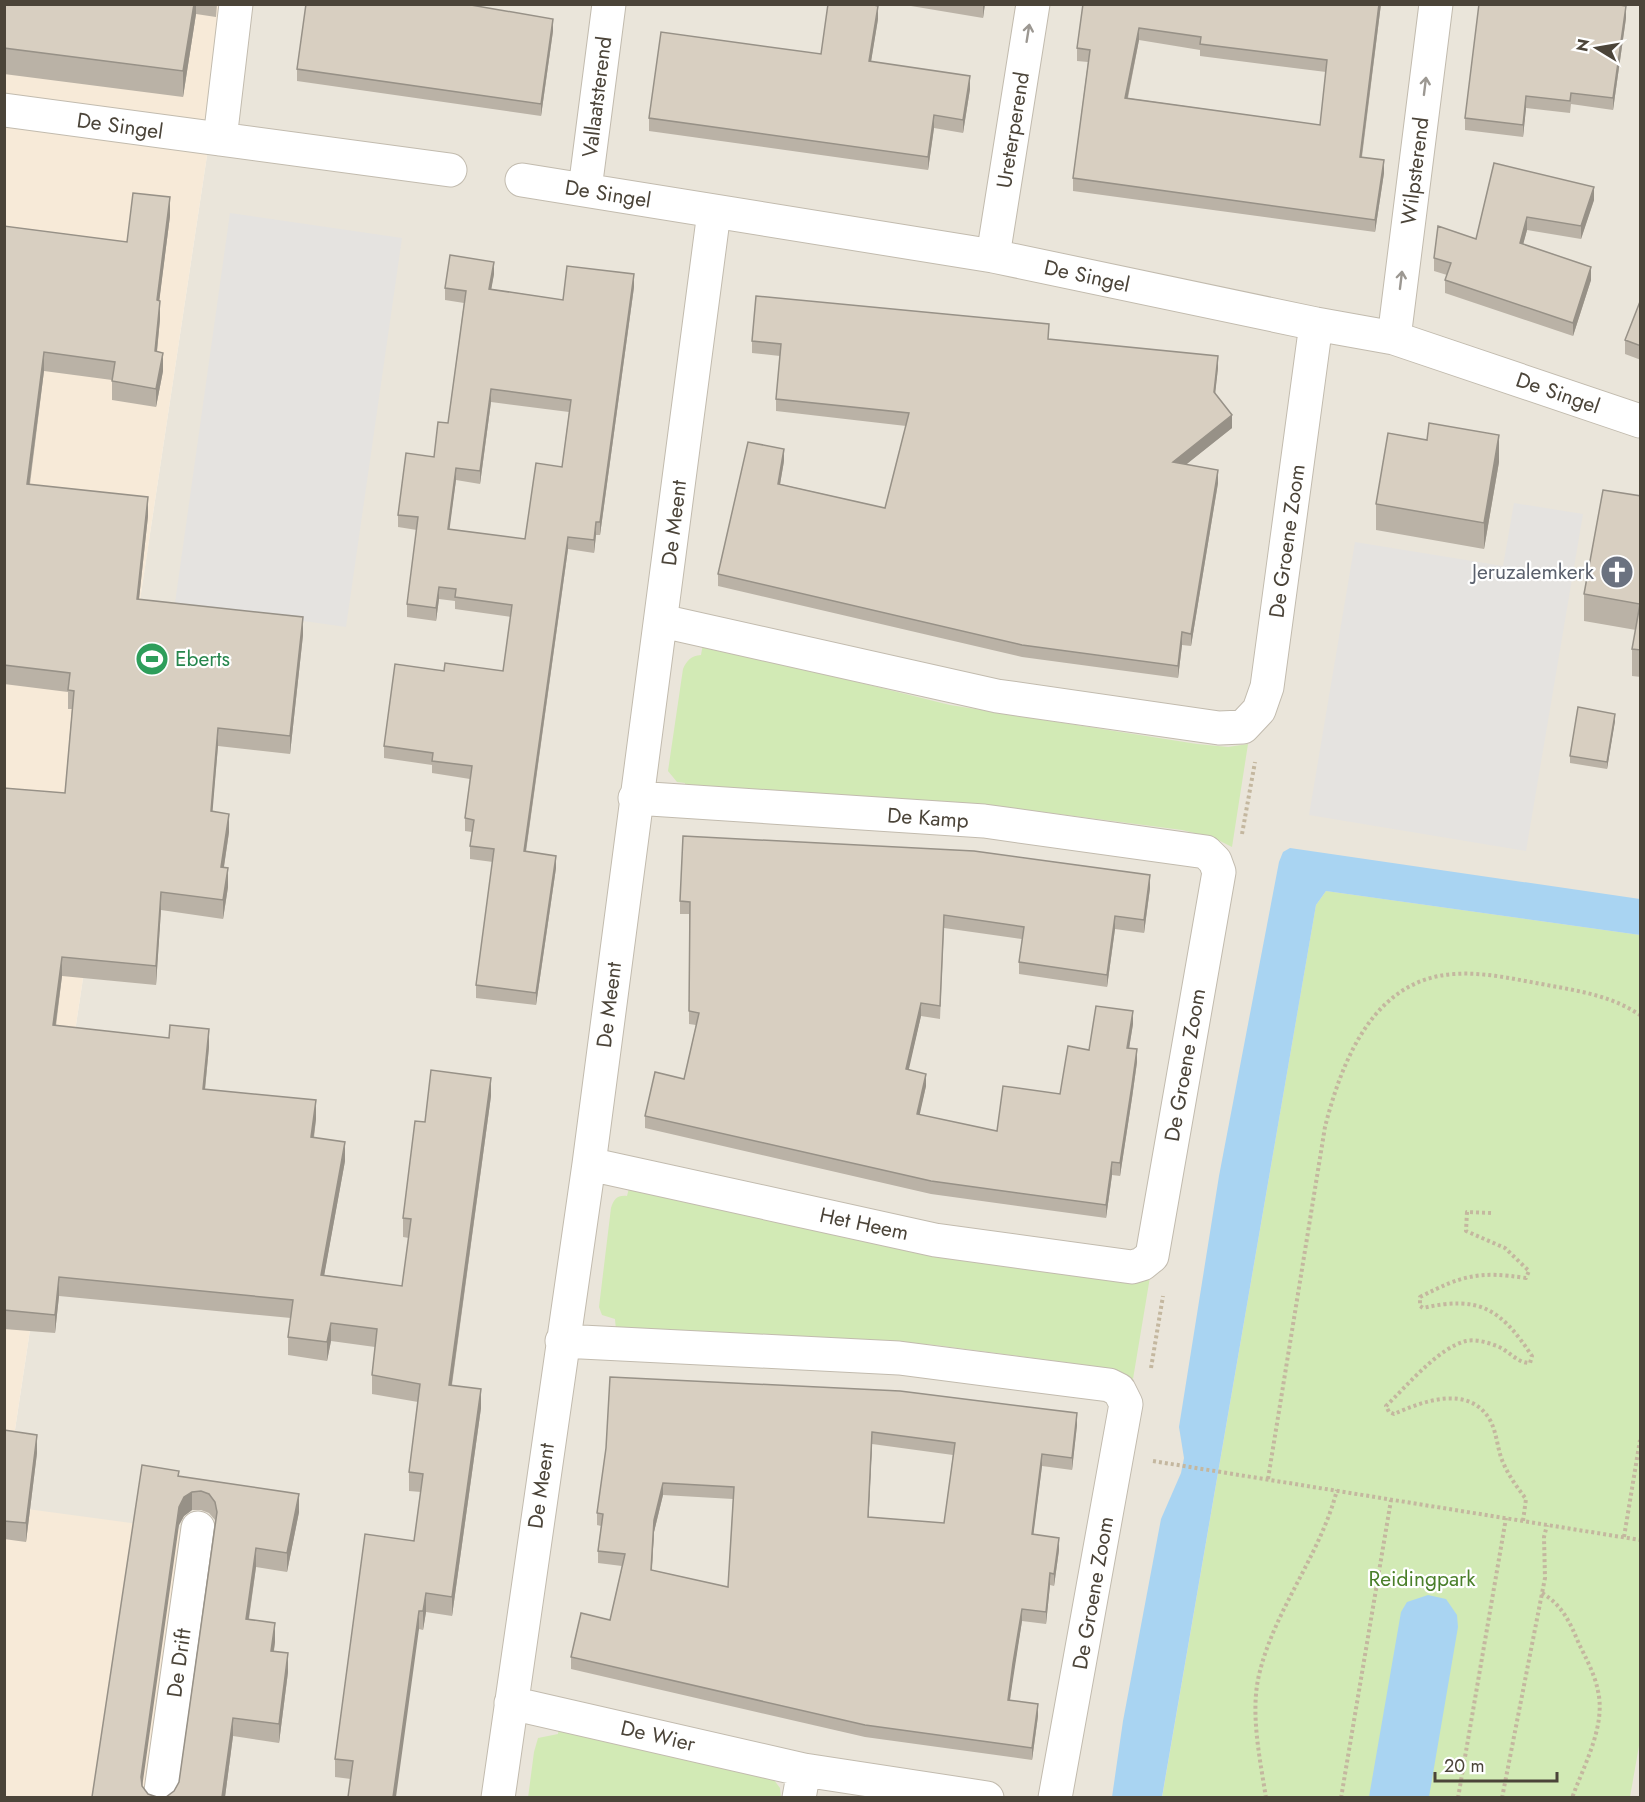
<svg xmlns="http://www.w3.org/2000/svg" width="1645" height="1802" font-family="Jost,sans-serif">
<style>
.residential{fill:#eae5da}
.commercial{fill:#f7ead8}
.green{fill:#d2eab5}
.parking{fill:#e5e3e0}
.water{fill:#a9d4f2}
.lines{fill:none;stroke-linecap:round;stroke-linejoin:round}
.minor-casing{stroke:#c2bbae;stroke-width:35}
.path{stroke:#c4b79f;stroke-width:4;stroke-dasharray:3 3;stroke-linecap:butt}
.minor{stroke:#fff;stroke-width:33}
.wall{fill:#bab2a6;fill-rule:evenodd}
.shaded-wall{fill:#979187}
.building{fill:#d8cfc1;stroke:#979187;stroke-width:1.5;fill-rule:evenodd}
.oneway{stroke:#9c9892}
.labels{text-anchor:middle;dominant-baseline:central;stroke-width:4.5;stroke-linejoin:round;paint-order:stroke}
.street-label{font-size:21px;fill:#4b4439;stroke:#fff}
.worship-label{font-size:21px;fill:#5b616d;stroke:#fff;text-anchor:end}
.leisure-label{font-size:21px;fill:#27864d;stroke:#fff;text-anchor:start}
.park-label{font-size:21px;fill:#4a7f2a;stroke:#fff}
</style>
<rect width="100%" height="100%" fill="#f6f3ec"/>
<path class="residential" d="M227,5H1640V1797H159L5,1506V1496L219,76Z"/>
<path class="commercial" d="M5,5H227L219,76L5,1496Z
M5,1506L183,1530L159,1797L5,1798Z"/>
<path class="green" d="M703,644L950,705L1197,744L1228,747L1248,744L1232,847L1214,838L1182,830L981,804L685,791V783L677,782L668,771L683,669C687,660 691,656 701,655Z
M1326,891L1640,935V1740L1630,1797L1162,1798L1316,905Z
M630,1184L1150,1277L1133,1379L1118,1371L1100,1367L935,1345L873,1340L616,1330L615,1319L602,1315L599,1307L611,1208C614,1199 617,1195 627,1196Z
M559,1725L774,1780L780,1788L781,1797L528,1798L534,1752L538,1738L558,1734Z"/>
<path class="parking" d="M230,213L402,238L346,627L175,603Z
M1514,503L1583,514L1526,851L1309,815L1355,542L1503,566Z"/>
<path class="water" d="M1290,848L1640,899V935L1326,891L1316,905L1162,1797H1112L1123,1721L1161,1519L1181,1473L1184,1458L1179,1427L1219,1176L1279,862L1283,852Z
M1428,1595L1446,1599L1457,1615L1458,1627L1429,1797H1369L1401,1612L1407,1602Z"/>
<g class="lines">
<defs>
<path id="minor" d="M4,110L450,170
M220,139L236,4
M522,180L993,256L1316,324L1394,338L1640,421
M585,189L609,4
M993,256L1033,4
M1394,338L1436,4
M662,621L997,696L1219,728L1243,727L1259,710L1267,687L1316,324
M589,1164L935,1240L1132,1267L1142,1264L1152,1256L1219,872L1215,861L1206,852L984,821L635,798
M562,1341L899,1358L1109,1385L1119,1390L1126,1404L1055,1798
M511,1703L804,1770L987,1798
M160,1798L198,1528
M498,1798L589,1164L714,212
M799,1798L804,1770"/>
</defs>
<use href="#minor" class="minor-casing"/>
<path class="path" d="M1242,834L1255,762
M1491,1213L1467,1212L1466,1231L1505,1248L1529,1271L1526,1278C1479,1271 1463,1275 1420,1297V1306L1423,1308C1479,1295 1501,1309 1532,1356L1530,1363C1516,1363 1508,1349 1494,1345C1486,1342 1475,1339 1466,1341C1438,1348 1407,1386 1386,1406L1389,1412L1394,1414C1423,1401 1469,1384 1490,1420C1497,1433 1497,1447 1502,1460C1508,1475 1517,1487 1526,1499L1523,1521
M1151,1368L1163,1296
M1153,1461L1640,1540
M1268,1479L1325,1127C1342,1060 1374,979 1454,974C1482,972 1509,978 1536,983C1572,990 1609,994 1640,1015
M1624,1537L1640,1440
M1542,1593C1562,1605 1570,1622 1579,1644C1586,1658 1595,1675 1598,1691C1606,1726 1584,1765 1572,1798
M1266,1798C1260,1759 1250,1713 1259,1675C1274,1610 1320,1556 1337,1490
M1341,1798L1391,1500
M1458,1798L1506,1518
M1502,1798L1545,1578L1544,1537L1547,1525"/>
<use href="#minor" class="minor"/>
</g>
<path class="wall" d="M4,4H217L216,17L196,14L183,97L4,74Z
M899,4H985L983,18Z
M1083,4H1381L1362,157L1384,173L1375,232L1073,191V178L1088,62L1077,61V48ZM1139,40L1200,50V56L1326,72L1320,125L1128,98Z
M1626,18L1613,110L1571,104L1570,113L1526,108L1523,137L1465,130V118Z
M878,19L871,61L970,89L963,133L934,128L928,170L649,131V118L821,54Z
M553,31L541,116L297,81V69Z
M1494,163L1594,200L1581,239L1527,230L1523,244L1591,280L1573,336L1445,293V280L1447,275L1434,271V258L1476,239Z
M170,216L159,301L160,319L157,352L163,371L156,407L112,400V380L44,371L30,484L148,516L139,599L303,635L290,754L218,746L212,811L229,832L224,867L228,887L223,919L161,910L156,985L62,976L56,1026L209,1047L205,1090L316,1119L314,1138L345,1161L324,1275L402,1286L409,1238L403,1237V1218L425,1122L491,1096L452,1385L481,1408L452,1616L426,1612L423,1630L419,1629L351,1779L335,1777V1759L414,1541L421,1492L409,1491V1472L418,1402L372,1394V1375L375,1347L331,1341L327,1361L288,1355V1337L291,1318L59,1296L55,1333L4,1329V788L65,793L72,709H68V692L4,684V226L127,242Z
M494,274L491,289L563,300L634,287L600,535H596L594,553L568,549L526,852L556,868L536,1005L476,998V985L493,862L470,859V846L472,832L465,831V818L470,779L432,773V765L384,758V746L444,671H503L511,617L455,609V601L439,599L436,621L407,617V604L417,530L398,527V515L434,457L448,423L464,303L445,300V288ZM491,402L569,412L562,467L525,539L449,529L456,480L480,484Z
M1641,299V360L1625,354V340Z
M1049,339L1218,368L1215,393L1232,428L1185,465L1218,483L1191,646L1182,645L1178,678L1022,657L718,586V574L784,461L780,484L885,508L906,426L776,411V399L780,356L752,353V341Z
M1499,462L1484,549L1376,530V504Z
M1641,496V677L1632,676V649L1636,630L1584,621V594Z
M1615,721L1607,769L1570,763V756Z
M1150,888L1144,933L1115,929L1107,987L1019,974V962L1022,939L944,928L940,1019L921,1016L908,1070L926,1086L919,1115L997,1131L1060,1094L1089,1050L1133,1024L1129,1048L1137,1062L1132,1098L1120,1176L1112,1175L1106,1218L931,1194L645,1128V1116L684,1079L696,1025L689,1024V914H680V901Z
M610,1377L1077,1425L1072,1470L1042,1466L1033,1535L1059,1550L1054,1586L1050,1585L1046,1624L1022,1621L1013,1675L1010,1700L1038,1716L1032,1760L865,1737L571,1669V1657L610,1620L622,1566L598,1563V1551L601,1526L597,1525V1513L606,1448ZM872,1444L953,1455L944,1523L868,1517ZM663,1495L733,1499L728,1587L652,1570L654,1532Z
M4,1430L37,1453L26,1542L4,1539Z
M179,1476L299,1512L287,1572L256,1567L249,1619L275,1642L274,1651L288,1672L279,1743L233,1736L225,1797H166L174,1791L179,1782L215,1520L209,1513L201,1510H192L184,1516L179,1525L92,1797Z"/>
<path class="shaded-wall" d="M194,4H196V14L183,97V71Z
M983,4H985L983,18Z
M1379,4H1381L1360,169V157Z
M878,6V19L869,74V61Z
M1626,6V18L1613,110V98Z
M553,19V31L541,116V104Z
M1139,28V40L1125,110V98Z
M970,76V89L963,133V120Z
M1526,96V108L1523,137V125Z
M934,115V128L928,170V157Z
M1384,160V173L1375,232V220Z
M1594,187V200L1581,239V226Z
M170,197V216L157,319V300Z
M1527,217V230L1520,256V243Z
M494,262V274L489,302V289Z
M1591,267V280L1573,336V323Z
M634,274V287L600,535V522Z
M160,301V319L155,370V351Z
M44,352V371L27,502V484Z
M163,353V371L156,407V389Z
M1218,356V368L1214,404V392Z
M491,389V402L480,484V471Z
M1232,415V428L1173,475V462Z
M1499,435V462L1484,549V523Z
M784,449V461L778,496V484Z
M456,468V480L448,541V529Z
M1218,470V483L1191,646V634Z
M148,497V516L137,617V599Z
M596,522V535L594,553V540Z
M568,537V549L524,864V851Z
M439,587V599L436,621V608Z
M303,617V635L290,754V736Z
M1182,632V645L1178,678V666Z
M1615,714V721L1607,769V762Z
M218,728V746L211,830V811Z
M229,814V832L221,886V867Z
M556,856V868L536,1005V993Z
M228,868V887L223,919V900Z
M1150,875V888L1144,933V920Z
M161,892V910L156,985V966Z
M1115,916V929L1107,987V975Z
M62,957V976L53,1044V1025Z
M921,1003V1016L906,1082V1069Z
M1133,1011V1024L1127,1061V1048Z
M209,1029V1047L203,1108V1089Z
M1137,1049V1062L1132,1098L1120,1176V1163Z
M926,1074V1086L917,1127V1114Z
M491,1078V1096L449,1404V1385Z
M316,1100V1119L311,1156V1137Z
M345,1142V1161L321,1293V1275Z
M1112,1162V1175L1106,1218V1205Z
M59,1277V1296L55,1333V1315Z
M331,1323V1341L327,1361V1342Z
M481,1389V1408L452,1616V1597Z
M1077,1413V1425L1072,1470V1458Z
M872,1432V1444L868,1529V1517Z
M37,1435V1453L26,1542V1523Z
M1042,1454V1466L1032,1546V1534Z
M663,1483V1495L654,1532L651,1581L654,1520Z
M192,1492V1510L184,1516L179,1525L141,1795V1777L179,1507L184,1497Z
M299,1494V1512L287,1572V1553Z
M1059,1538V1550L1054,1586V1574Z
M256,1548V1567L246,1637V1619Z
M1050,1573V1585L1046,1624V1612Z
M426,1593V1612L423,1630V1611Z
M1022,1609V1621L1008,1712V1700L1013,1663Z
M419,1611V1629L396,1797H393Z
M275,1623V1642L271,1669V1651Z
M288,1653V1672L279,1743V1724Z
M1038,1704V1716L1032,1760V1748Z
M233,1718V1736L225,1797H222Z"/>
<path class="building" d="M4,4H194L183,71L4,48Z
M306,4H465L553,19L541,104L297,69Z
M828,4H870L878,6L869,61L970,76L963,120L934,115L928,157L649,118L661,32L821,54Z
M1083,4H1379L1360,157L1384,160L1375,220L1073,178L1090,50L1077,48ZM1139,28L1201,37L1200,44L1327,60L1320,125L1125,98Z
M1479,4H1613L1626,6L1613,98L1571,93L1570,101L1526,96L1523,125L1465,118Z
M1494,163L1594,187L1581,226L1527,217L1520,243L1591,267L1573,323L1445,280L1451,263L1434,258L1438,226L1476,239Z
M133,193L170,197L157,300L160,301L155,351L163,353L156,389L112,381L115,362L44,352L27,484L148,497L137,599L303,617L290,736L218,728L211,811L229,814L221,867L228,868L223,900L161,892L156,966L62,957L53,1025L169,1038L170,1025L209,1029L203,1089L316,1100L311,1137L345,1142L321,1275L402,1286L411,1219L403,1218L415,1121L425,1122L431,1070L491,1078L449,1385L481,1389L452,1597L426,1593L423,1611H419L393,1797H348L353,1761L335,1759L365,1534L414,1541L423,1474L409,1472L420,1384L372,1375L377,1329L331,1323L327,1342L288,1337L293,1300L59,1277L55,1315L4,1310V788L65,793L74,691L68,690L70,673L4,665V226L127,242Z
M450,255L494,262L489,289L563,300L567,266L634,274L600,522H596L594,540L568,537L524,851L556,856L536,993L476,985L494,849L470,846L474,820L465,818L472,766L432,761L433,753L384,746L395,664L444,671L445,663L503,671L512,605L455,597L456,589L439,587L436,608L407,604L418,517L398,515L406,453L434,457L438,422L448,423L466,291L445,288ZM491,389L571,400L562,467L536,463L525,539L448,529L456,468L480,471Z
M756,296L1049,324L1048,339L1218,356L1214,392L1232,415L1173,462L1218,470L1191,634L1182,632L1178,666L1022,645L718,574L748,442L784,449L778,484L885,508L909,413L776,399L781,344L752,341Z
M1641,299V346L1625,340Z
M1429,423L1499,435L1484,523L1376,504L1388,433L1427,440Z
M1603,490L1641,496V650L1632,649L1640,604L1584,594Z
M1578,707L1615,714L1607,762L1570,756Z
M683,836L974,851L1150,875L1144,920L1115,916L1107,975L1019,962L1024,927L944,915L940,1006L921,1003L906,1069L926,1074L917,1114L997,1131L1003,1086L1060,1094L1068,1046L1089,1050L1096,1006L1133,1011L1127,1048L1137,1049L1132,1085L1120,1163L1112,1162L1106,1205L931,1181L645,1116L655,1072L684,1079L699,1013L689,1011L690,902L680,901Z
M610,1377L900,1391L1077,1413L1072,1458L1042,1454L1032,1534L1059,1538L1054,1574L1050,1573L1046,1612L1022,1609L1013,1663L1008,1700L1038,1704L1032,1748L865,1725L571,1657L581,1613L610,1620L625,1554L598,1551L603,1514L597,1513L606,1448ZM872,1432L955,1443L944,1523L868,1517ZM663,1483L734,1487L728,1587L651,1570L654,1520Z
M4,1430L37,1435L26,1523L4,1521Z
M142,1465L179,1471L178,1476L299,1494L287,1553L256,1548L246,1619L275,1623L271,1651L288,1653L279,1724L233,1718L222,1797H162H166L174,1791L179,1782L217,1512L215,1502L209,1494L201,1491L192,1492L184,1497L179,1507L141,1777L142,1786L148,1794L157,1797H92Z"/>
<defs><path id="oneway-shaft" d="M-6 0H5M1.5-3L5.5 0L1.5 3" fill="none" stroke-width="1.6" stroke-linecap="round" stroke-linejoin="round" transform="scale(1.5)"/></defs>
<g class="oneway">
<use href="#oneway-shaft" transform="translate(1028 33) rotate(-81)"/>
<use href="#oneway-shaft" transform="translate(1425 86) rotate(-83)"/>
<use href="#oneway-shaft" transform="translate(1401 280) rotate(-83)"/>
</g>
<defs>
<symbol id="church-disc" viewBox="-11 -11 22 22"><circle r="9.5" fill="#6b7280" stroke="#fff"/><path d="M-1.2-6h2.4v3.5h3.3v2.4h-3.3V6h-2.4V-.1h-3.3v-2.4h3.3Z" fill="#fff"/></symbol>
<symbol id="stadium-disc" viewBox="-11 -11 22 22"><circle r="9.5" fill="#2e9e5b" stroke="#fff"/><path d="M0-5a6.5 5 0 1 0 0 10a6.5 5 0 1 0 0-10ZM-3.5-1.8h7v3.6h-7Z" fill="#fff"/></symbol>
</defs>
<g fill-rule="evenodd">
<use href="#church-disc" x="1598" y="553" width="38" height="38"/>
<use href="#stadium-disc" x="133" y="640" width="38" height="38"/>
</g>
<g class="labels">
<g class="street-label">
<text transform="translate(597 97) rotate(-83)">Vallaatsterend</text>
<text transform="translate(120 126) rotate(8)">De Singel</text>
<text transform="translate(1013 130) rotate(-81)">Ureterperend</text>
<text transform="translate(1415 171) rotate(-83)">Wilpsterend</text>
<text transform="translate(608 194) rotate(9)">De Singel</text>
<text transform="translate(1087 276) rotate(12)">De Singel</text>
<text transform="translate(1558 393) rotate(19)">De Singel</text>
<text transform="translate(674 523) rotate(-83)">De Meent</text>
<text transform="translate(1287 541) rotate(-82)">De Groene Zoom</text>
<text transform="translate(928 818) rotate(4)">De Kamp</text>
<text transform="translate(609 1005) rotate(-83)">De Meent</text>
<text transform="translate(1185 1065) rotate(-80)">De Groene Zoom</text>
<text transform="translate(864 1224) rotate(12)">Het Heem</text>
<text transform="translate(541 1486) rotate(-82)">De Meent</text>
<text transform="translate(1093 1593) rotate(-80)">De Groene Zoom</text>
<text transform="translate(179 1663) rotate(-82)">De Drift</text>
<text transform="translate(658 1736) rotate(13)">De Wier</text>
</g>
<g class="worship-label">
<text x="1594" y="572">Jeruzalemkerk</text>
</g>
<g class="leisure-label">
<text x="175" y="659">Eberts</text>
</g>
<g class="park-label">
<text x="1422" y="1579">Reidingpark</text>
</g>
</g>
<rect width="1645" height="1802" fill="none" stroke="#4b4439" stroke-width="12"/>
<g transform="translate(1597 48) rotate(281)" stroke="#ffffff" stroke-width="4.5" paint-order="stroke">
<path d="M0-4.5L10 22L0 15L-10 22Z" fill="#4b4439"/>
<text y="-9" font-size="16" font-weight="bold" text-anchor="middle" fill="#4b4439">N</text>
</g>
<path d="M1435 1772v9h122v-9" fill="none" stroke="#4b4439" stroke-width="3"/>
<text x="1444" y="1772" font-size="18" fill="#4b4439" stroke="#ffffff" stroke-width="4.5" paint-order="stroke">20 m</text>
</svg>
